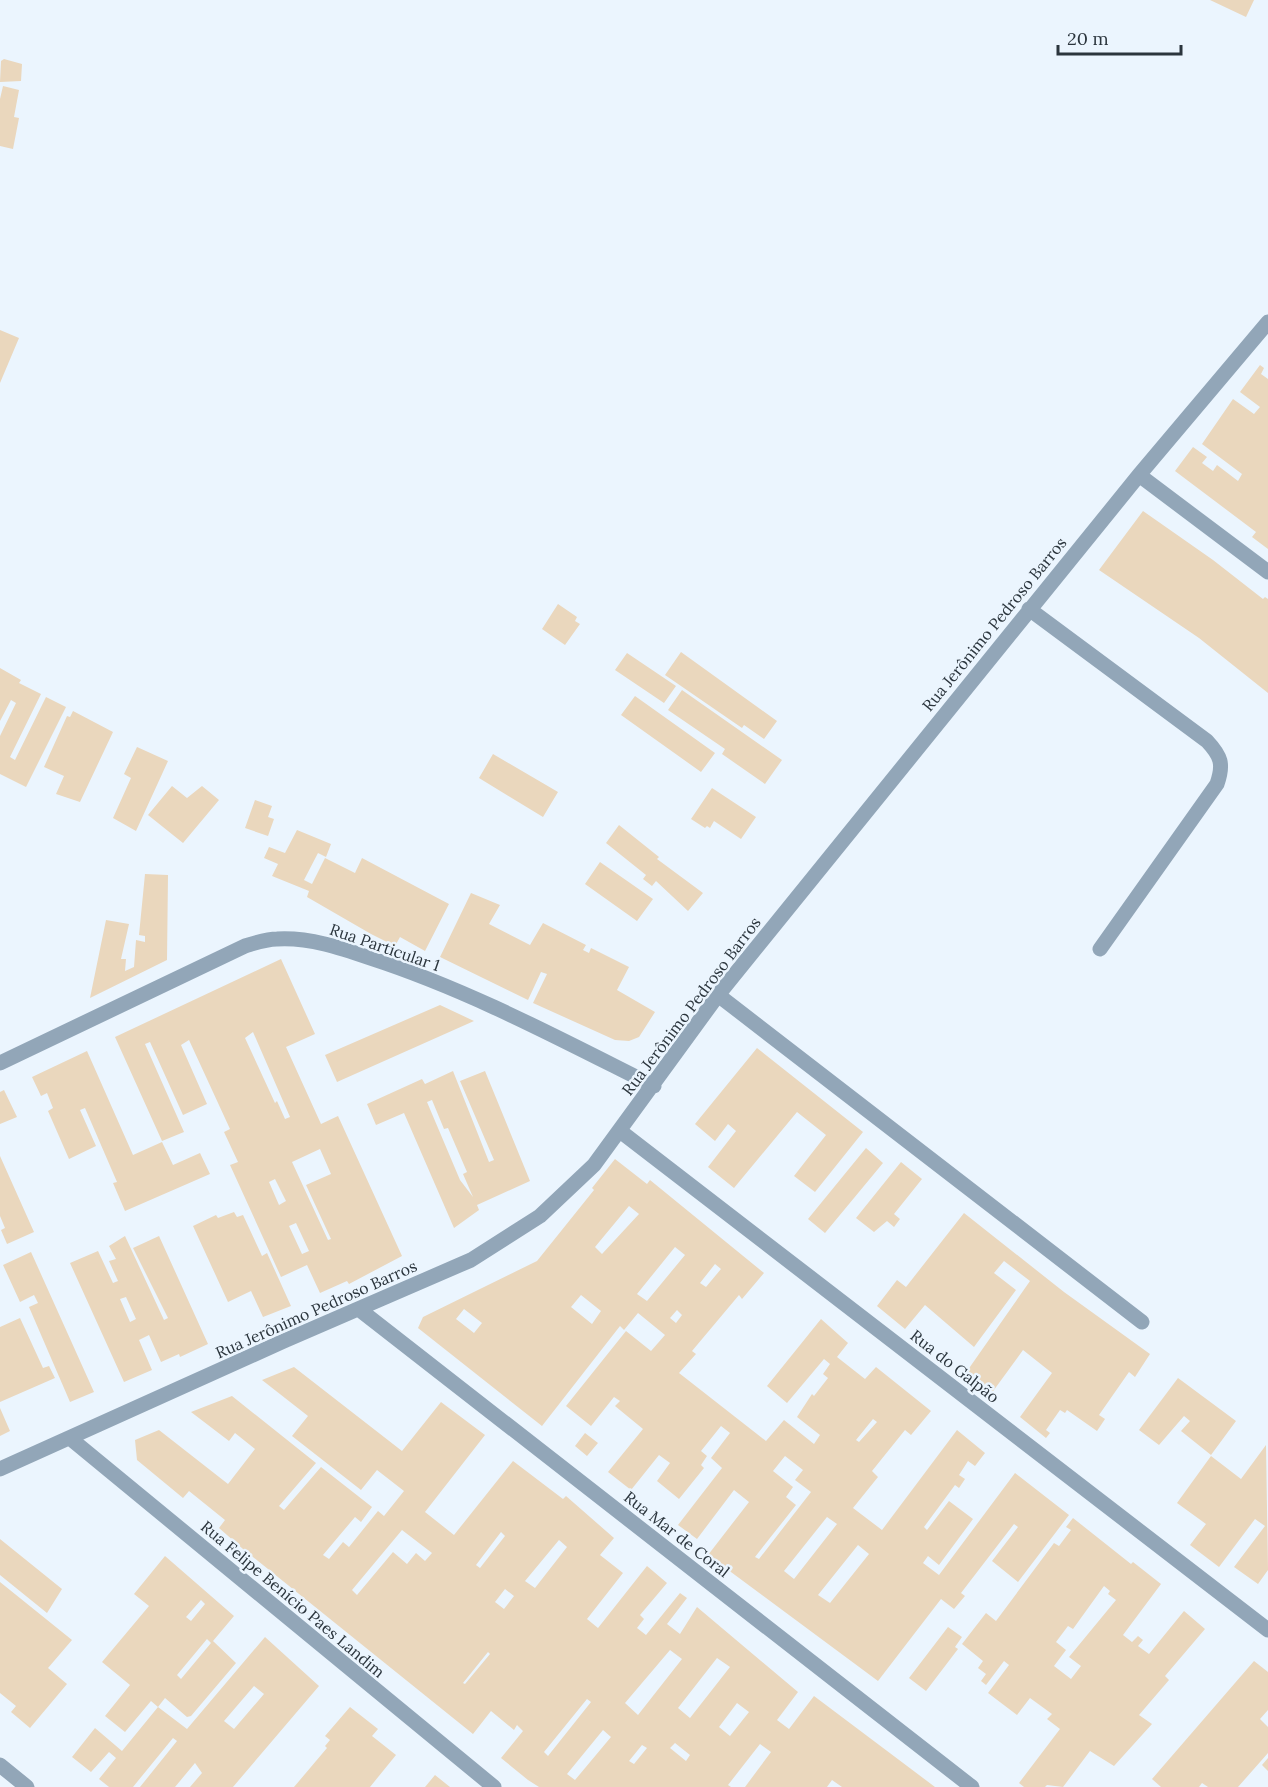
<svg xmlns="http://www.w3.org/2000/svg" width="1268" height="1787" font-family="Lora,serif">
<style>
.building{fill:#ead7bd;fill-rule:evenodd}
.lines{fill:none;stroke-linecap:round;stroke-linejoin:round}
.minor{stroke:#92a6b8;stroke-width:15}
.labels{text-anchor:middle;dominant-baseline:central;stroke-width:5;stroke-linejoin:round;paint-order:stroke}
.street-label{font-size:16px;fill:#2b353d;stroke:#ebf5fe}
</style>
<rect width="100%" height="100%" fill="#ebf5fe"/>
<path class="building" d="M1210,0H1254L1246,17Z
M4,59L22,64L21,81L0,82L1,61Z
M3,86L19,90L14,117L19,118L13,149L0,146V99Z
M0,330L19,338L0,383Z
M1260,365L1264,368L1261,374L1268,379V549L1252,537L1256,532L1175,471L1193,447L1207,457L1202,463L1213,471L1217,465L1238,481L1242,474L1202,444L1233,399L1254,414L1260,407L1240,392Z
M1143,511L1213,560L1263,599L1265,597L1268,599V693L1199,638L1099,570Z
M558,604L577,617L575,621L580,624L565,645L542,629Z
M681,652L777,721L764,739L744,725L742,728L665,675Z
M627,653L676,686L664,703L615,670Z
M0,668L21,680L19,683L41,694L10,757L15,760L46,697L66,707L26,787L0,774V736L16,703L11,700L0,721Z
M682,690L782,760L765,784L722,754L725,749L668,710Z
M635,696L715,753L701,772L621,715Z
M73,711L113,732L80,802L56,794L64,776L44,767L67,716L70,717Z
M137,747L168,761L136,831L113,818L131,778L124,774Z
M493,754L558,792L543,817L479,778Z
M172,786L187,798L202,786L219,800L183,843L148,815Z
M712,788L756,817L741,839L714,821L710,828L707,826L705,828L691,819Z
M255,800L272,806L268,817L274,819L268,836L245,828Z
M619,825L659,857L657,859L703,893L688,911L656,881L652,886L643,879L646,875L606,843Z
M297,830L331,844L326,857L318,853L304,880L312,884L325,858L355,873L362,858L449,904L425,951L400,937L395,946L371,934L307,897L309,891L272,876L278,864L264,858L269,847L285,853Z
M600,862L653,899L637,921L585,884Z
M145,874L168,875L167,960L90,998L106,920L129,924L121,959H126L125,971L134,967L136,940L145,942V936L139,935Z
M471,893L500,905L489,924L530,945L543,923L586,945L583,950L589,953L591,948L629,967L617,990L655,1012L639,1037L629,1041L615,1040L533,1003L547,974L541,972L528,1000L440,957Z
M281,959L315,1034L286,1047L321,1124L338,1116L402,1256L349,1284L347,1281L320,1293L307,1265L281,1277L230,1165L238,1162L224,1132L230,1129L189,1040L181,1045L207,1104L183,1115L150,1042L145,1044L184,1132L162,1141L115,1037ZM253,1032L290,1117L285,1119L277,1101L275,1103L245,1038ZM320,1149L331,1174L306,1185L331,1239L328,1240L292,1162ZM275,1179L286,1201L279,1205L269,1182ZM296,1223L309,1251L302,1254L289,1226Z
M440,1005L474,1021L337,1082L325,1055Z
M757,1048L863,1132L815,1192L794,1176L826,1135L797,1112L734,1188L708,1167L736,1131L728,1124L715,1141L695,1124Z
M87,1051L133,1155L162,1142L173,1165L200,1153L210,1174L125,1211L113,1183L117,1182L85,1108L80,1110L96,1146L69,1159L48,1111L53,1108L47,1093L41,1096L32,1077Z
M453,1071L489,1162L494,1160L460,1081L485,1071L530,1181L477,1205L479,1210L454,1228L404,1113L376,1125L367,1104L422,1079L425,1084ZM432,1100L444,1129L448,1128L467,1172L463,1174L473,1197L460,1180L427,1102Z
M4,1090L17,1117L0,1124V1092Z
M866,1148L883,1163L825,1233L808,1219Z
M0,1156L34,1232L7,1244L1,1230L5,1228L0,1216Z
M615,1159L647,1184L650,1180L764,1273L742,1299L739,1295L692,1351L696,1354L679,1373L766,1441L784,1420L814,1444L820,1435L797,1417L812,1394L814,1396L828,1378L823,1374L830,1364L824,1359L787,1403L767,1386L821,1319L848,1343L837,1357L865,1379L876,1367L931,1411L911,1435L905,1430L872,1471L878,1477L853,1508L882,1530L957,1430L985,1453L975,1466L968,1461L959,1475L965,1479L959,1488L955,1485L924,1527L927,1530L949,1501L973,1519L939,1565L928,1556L923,1563L939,1575L1015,1473L1069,1515L1018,1582L992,1561L1018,1527L1014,1524L961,1593L965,1596L954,1609L941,1599L878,1681L708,1555L749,1502L734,1490L697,1539L678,1525L722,1468L711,1458L730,1433L721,1426L701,1451L707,1456L701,1465L704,1468L679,1499L657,1481L670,1463L659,1455L631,1490L608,1472L643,1429L615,1406L620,1401L614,1397L591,1426L566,1406L626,1331L651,1351L665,1335L638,1313L624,1330L620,1326L542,1426L418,1328L423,1317L537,1261L594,1190L592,1188ZM629,1206L639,1214L602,1254L595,1247ZM675,1247L685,1255L647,1301L637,1294ZM715,1264L721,1269L706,1287L700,1283ZM581,1295L601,1311L592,1324L571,1307ZM464,1309L482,1323L474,1333L456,1319ZM677,1310L682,1315L676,1323L670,1318ZM873,1419L877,1422L859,1442L856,1440ZM785,1456L803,1470L795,1480L811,1492L759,1559L755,1557L796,1505L786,1497L793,1487L773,1471ZM827,1517L837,1524L794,1579L784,1571ZM858,1545L869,1554L830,1603L818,1595Z
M901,1162L922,1179L894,1214L900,1219L894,1227L887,1221L874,1232L856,1218Z
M234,1212L237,1217L243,1215L262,1256L267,1253L291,1306L263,1317L251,1291L228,1302L193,1226L216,1215L218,1218Z
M964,1213L1064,1292L1150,1354L1135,1377L1129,1372L1099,1415L1105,1419L1097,1431L1067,1410L1065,1413L1060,1410L1046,1430L1050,1433L1046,1438L1020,1417L1052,1373L1023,1350L991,1394L965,1374L1030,1281L1004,1261L994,1273L1016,1290L974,1347L925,1305L905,1329L877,1306L897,1280L906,1287Z
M125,1236L164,1320L168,1318L133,1248L159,1236L208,1344L180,1357L179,1354L161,1362L149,1335L139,1340L152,1370L124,1382L70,1263L98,1251L113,1283L118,1281L109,1261L116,1259L109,1246ZM126,1297L136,1319L130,1322L120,1299Z
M31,1252L94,1392L70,1402L29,1307L38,1303L34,1295L20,1302L3,1265Z
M20,1318L43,1368L49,1366L55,1378L0,1402V1327Z
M294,1367L402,1451L441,1402L485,1435L425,1512L454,1535L513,1461L563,1499L566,1496L614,1538L600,1555L623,1573L587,1619L598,1628L647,1566L667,1583L640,1615L644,1619L637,1628L646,1635L680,1593L687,1598L667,1624L680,1634L697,1607L798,1692L777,1720L789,1729L814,1696L935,1787H842L832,1780L827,1787H745L771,1752L760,1744L728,1785L731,1787H539L528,1780L501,1758L523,1731L517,1725L514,1730L491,1711L473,1734L243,1549L219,1528L225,1520L189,1491L183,1498L137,1460L135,1440L159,1430L228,1484L255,1449L235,1433L229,1441L191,1412L232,1396L316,1463L279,1506L284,1510L321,1467L372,1507L361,1522L355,1517L323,1555L329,1559L343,1542L349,1547L378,1511L384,1516L404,1491L377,1470L361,1490L292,1436L308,1416L262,1380ZM402,1530L432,1553L425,1561L416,1553L407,1564L393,1552L357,1595L352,1590ZM501,1532L505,1536L480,1568L476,1565ZM559,1540L567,1547L535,1588L525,1581ZM505,1589L514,1596L504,1609L495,1602ZM670,1650L682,1659L638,1715L625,1703ZM488,1652L490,1654L465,1684L463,1683ZM717,1658L730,1667L690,1718L678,1708ZM587,1699L591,1702L548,1756L544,1752ZM737,1703L749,1712L730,1736L719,1727ZM603,1730L611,1737L575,1780L567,1774ZM675,1743L690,1755L686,1761L670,1748ZM642,1745L647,1748L634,1764L629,1761Z
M1178,1378L1236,1421L1211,1455L1181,1431L1190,1421L1184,1416L1159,1445L1139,1430Z
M0,1408L10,1431L0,1436Z
M585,1433L598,1443L587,1456L575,1446Z
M1266,1445L1268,1570L1258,1584L1234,1567L1265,1526L1255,1519L1219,1567L1190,1545L1206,1524L1177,1503L1211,1456L1241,1479Z
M1073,1518L1131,1564L1133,1562L1161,1584L1123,1635L1132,1642L1138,1636L1143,1640L1138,1646L1149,1654L1184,1611L1205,1629L1165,1676L1169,1680L1139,1715L1152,1724L1114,1766L1090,1751L1063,1787L1047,1785L1045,1787H1024L1019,1783L1060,1729L1047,1719L1052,1714L1030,1698L1017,1715L988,1693L1009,1665L1004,1661L986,1685L981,1681L986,1674L978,1668L983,1661L962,1644L986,1613L996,1621L1054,1543L1059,1546L1071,1530L1066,1527ZM1104,1586L1110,1591L1108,1594L1116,1600L1069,1657L1081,1666L1071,1679L1054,1666L1066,1650L1056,1642L1068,1626L1073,1629Z
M0,1539L62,1589L47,1613L0,1575Z
M165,1556L234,1616L213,1641L236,1663L191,1716L187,1717L165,1698L158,1707L151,1701L125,1732L105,1716L130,1685L102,1662L149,1606L134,1594ZM201,1600L205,1604L191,1621L186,1617ZM207,1639L211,1643L181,1679L177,1675Z
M0,1582L72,1640L48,1668L67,1684L30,1728L11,1712L16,1706L0,1693Z
M948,1627L962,1637L955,1647L958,1649L926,1691L909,1678Z
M265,1637L319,1686L233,1787H190L202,1773L195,1763L175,1787H140L177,1741L173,1738L133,1787H109L99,1779L116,1758L109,1752L91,1772L72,1757L95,1728L122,1751L158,1707L187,1729ZM254,1686L264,1694L234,1729L224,1721Z
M1254,1661L1268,1672V1710L1260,1719L1268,1727V1753L1238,1787H1208L1202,1783L1199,1787H1161L1152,1779Z
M350,1707L378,1729L372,1736L396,1755L370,1787H294L327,1748L325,1746L330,1740L325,1736Z
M1268,1758V1771L1262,1765Z
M435,1775L450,1787H425Z"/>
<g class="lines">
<path class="minor" d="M1139,475L1268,572
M1029,609L1207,741C1221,756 1224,764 1217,784L1100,949
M718,995L1142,1322
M0,1063L245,946C255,943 266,939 277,939C309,937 341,948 370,958C469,990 562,1040 654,1086
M620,1131L1268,1630
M360,1310L972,1787
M71,1439L494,1787
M0,1469L284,1341L471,1260L540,1216L594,1165L718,995L1139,475L1268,322
M0,1765L27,1787"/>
</g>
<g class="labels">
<g class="street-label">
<text transform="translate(994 624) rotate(-51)">Rua Jerônimo Pedroso Barros</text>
<text transform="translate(385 947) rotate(19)">Rua Particular 1</text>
<text transform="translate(691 1006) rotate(-53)">Rua Jerônimo Pedroso Barros</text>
<text transform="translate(316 1309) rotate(-24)">Rua Jerônimo Pedroso Barros</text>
<text transform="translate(955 1366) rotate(38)">Rua do Galpão</text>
<text transform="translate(677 1534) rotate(38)">Rua Mar de Coral</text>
<text transform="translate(293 1599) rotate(40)">Rua Felipe Benício Paes Landim</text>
</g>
</g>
<path d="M1058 45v9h123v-9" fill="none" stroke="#2b353d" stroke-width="3"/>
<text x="1067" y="45" font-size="18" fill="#2b353d" stroke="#ebf5fe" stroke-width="4.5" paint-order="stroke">20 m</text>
</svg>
